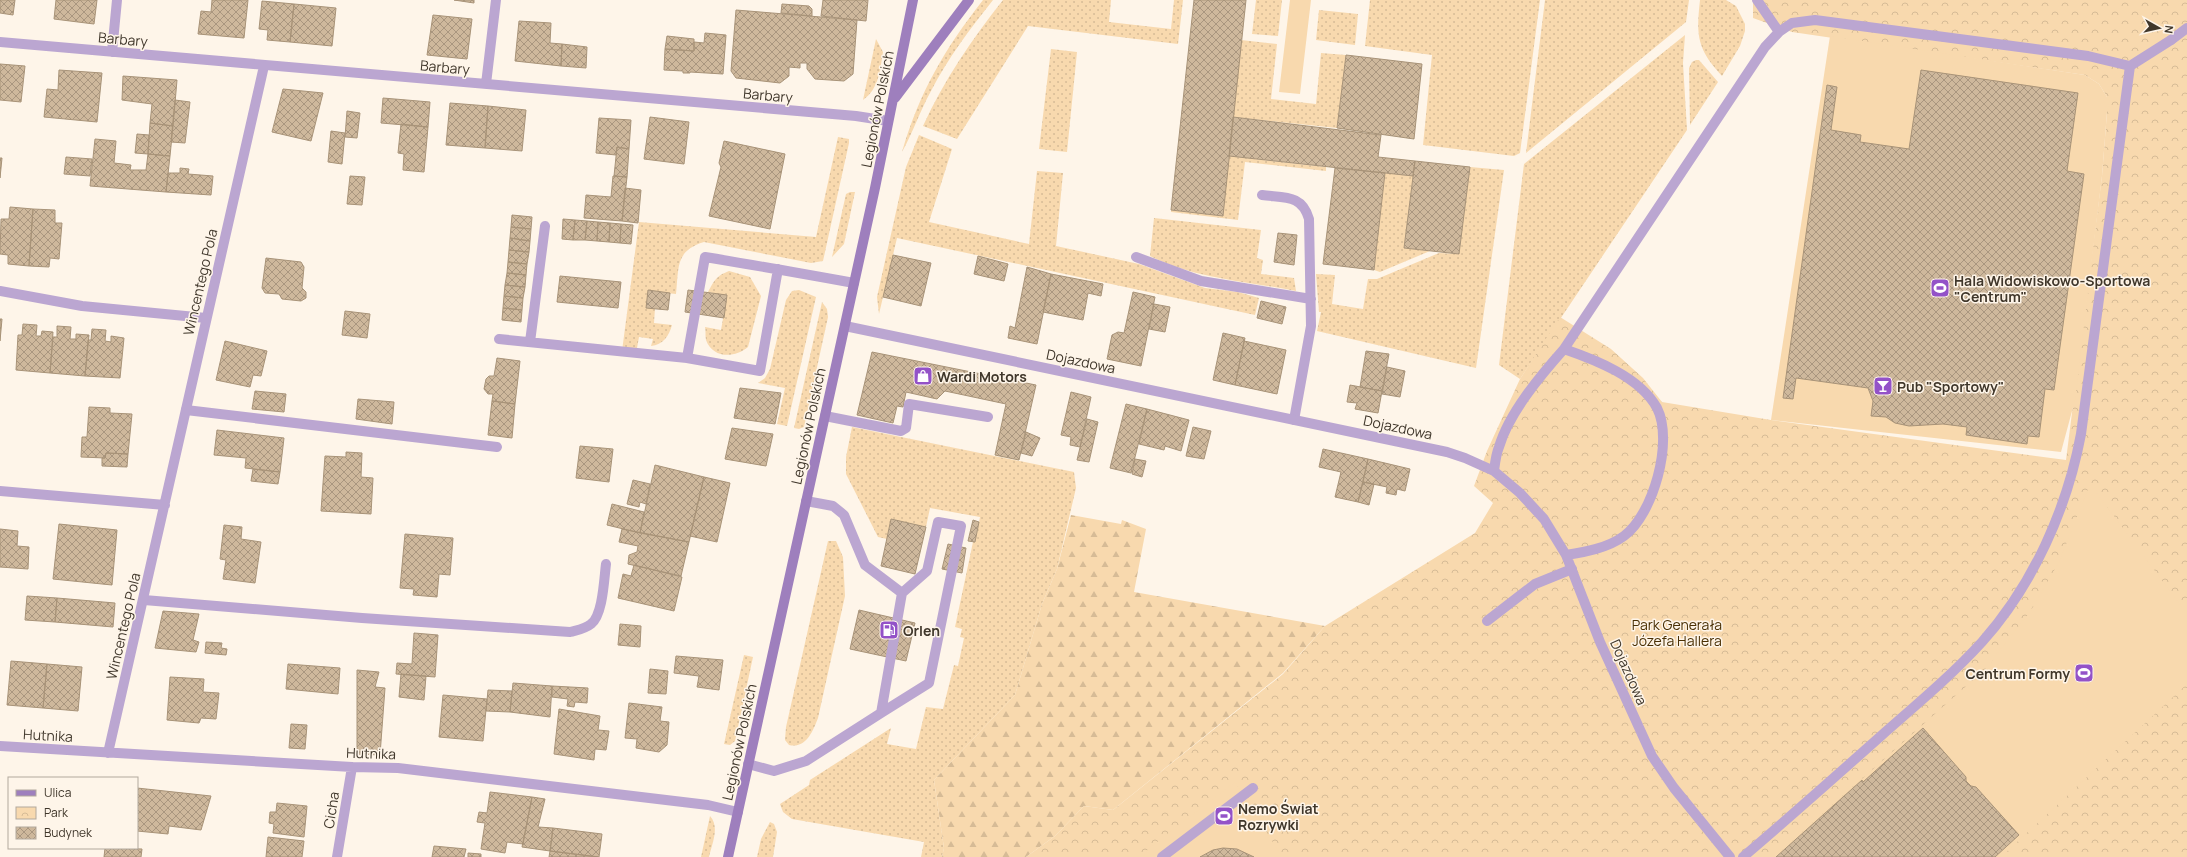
<svg xmlns="http://www.w3.org/2000/svg" width="2187" height="857" font-family="Manrope,sans-serif">
<style>
.grass{fill:url(#grass-dots)}
.forest{fill:url(#forest-firs)}
.park{fill:url(#park-crowns)}
.pitch{fill:#f8d9ae}
.building{fill:url(#building-cross-hatch);stroke:#a89378}
.lines{fill:none;stroke-linecap:round;stroke-linejoin:round}
.lane{stroke:#bba6d1;stroke-width:10}
.street{stroke:#bba6d1;stroke-width:10}
.secondary{stroke:#9e7fbd;stroke-width:10}
.labels{text-anchor:middle;dominant-baseline:central;stroke-width:3;stroke-linejoin:round;paint-order:stroke}
.street-label{font-size:14px;fill:#40372b;stroke:#fef5e9}
.poi-label{font-size:14px;font-weight:bold;fill:#40372b;stroke:#fef5e9;text-anchor:start}
.park-label{font-size:14px;fill:#4a3004;stroke:#fef5e9}
</style>
<defs>
<pattern id="grass-dots" width="8" height="8" patternUnits="userSpaceOnUse"><rect width="8" height="8" fill="#f8d9ae"/><path d="M2 2h.1M6 6h.1" fill="none" stroke="#d6bb96" stroke-width="1.8" stroke-linecap="round"/></pattern>
<pattern id="forest-firs" width="22" height="20" patternUnits="userSpaceOnUse"><rect width="22" height="20" fill="#f8d9ae"/><path d="M5 1l3.5 6h-7zM16 11l3.5 6h-7z" fill="#d6bb96"/></pattern>
<pattern id="park-crowns" width="20" height="18" patternUnits="userSpaceOnUse"><rect width="20" height="18" fill="#f8d9ae"/><path d="M2 6a3 3 0 1 1 6 0M12 15a3 3 0 1 1 6 0" fill="none" stroke="#d6bb96"/></pattern>
<pattern id="building-cross-hatch" width="8" height="8" patternUnits="userSpaceOnUse"><rect width="8" height="8" fill="#ceb89c"/><path d="M0 0l8 8M0 8l8-8" fill="none" stroke="#a9967f"/></pattern>
</defs>
<rect width="100%" height="100%" fill="#fef5e9"/>
<path class="grass" d="M983,0H993C970,29 948,58 931,91C920,111 913,132 902,152C920,91 944,50 983,0Z
M1003,0H1111L1109,22L1171,29L1174,0H1183L1178,44L1028,26L957,139L923,126C944,80 972,39 1003,0Z
M1256,0H1282L1278,36L1252,34Z
M1370,0H1540L1520,153L1514,156L1423,145L1432,55L1365,46Z
M1545,0H1689L1686,22L1526,153Z
M1700,0H1726L1736,6L1745,24V31L1740,46L1722,76C1697,49 1696,36 1700,0Z
M1319,10L1358,14L1355,45L1316,40Z
M1685,35L1683,63L1687,130L1520,379L1499,365L1524,164Z
M876,39L883,52C880,70 879,89 863,100Z
M1241,40L1277,44L1271,99L1316,104L1321,53L1346,55L1337,128L1233,117Z
M1051,49L1077,52L1067,152L1039,149Z
M1696,60H1699L1718,82L1690,125L1689,68L1692,62Z
M919,135L952,149L929,222L1029,244L1037,171L1063,173L1056,246L1139,264L1205,288L1238,292L1259,298L1255,315L897,238L879,314L877,297L906,167Z
M838,137L849,139V143L823,261L811,263L704,242C675,251 679,267 676,294L649,291L655,308L654,323L672,325C669,336 663,345 651,346L653,339L639,337L637,348L622,351L639,222L816,237Z
M1229,156L1326,167V171L1245,162L1238,220L1171,212V210L1223,216Z
M1470,167L1504,170L1476,368L1317,331L1321,312H1319L1316,274L1335,275L1332,304L1363,309L1368,279H1377L1439,253L1459,254Z
M1385,173L1413,176L1404,248L1430,251L1380,272L1374,270Z
M850,192H855L844,244L832,257L846,194Z
M1154,218L1261,230L1257,258L1263,260L1261,274L1294,278L1296,291C1246,281 1196,279 1150,256Z
M729,271L750,277L761,296L748,347C735,358 713,359 706,340C705,336 706,331 705,327L721,330L727,296L708,292C714,281 716,276 729,271Z
M799,290L816,297L787,426L777,424L785,388L758,383L765,378L770,369L786,300L792,291Z
M822,302L827,309L828,317L804,427L799,429L794,428Z
M852,427L1074,472L1076,488L1057,569L1042,604L1015,695L934,780L944,848L942,857H921L924,842L792,819L783,812L780,804L809,785L810,780L891,728L887,744L916,749L926,707L943,709L954,665L958,666L964,638L960,637L962,629L955,627L973,542H975L980,517L930,508L926,527L891,519L887,539L878,537L846,474V457Z
M828,541H836L843,557L845,596L818,718C813,731 806,749 789,745L785,740L786,727Z
M744,655L753,657L735,741L730,745L724,744Z
M710,816C720,827 712,844 709,857H701Z
M770,822L774,824L777,832L773,857H757L761,839Z"/>
<path class="forest" d="M1071,515L1121,524L1122,520L1146,529L1134,592L1325,626L1283,673L1113,810L1084,806L1055,836L1026,857H942L944,848L934,780L1015,695L1042,604L1057,569Z"/>
<path class="park" d="M1753,0H2187V857H1026L1055,836L1084,806L1113,810L1283,674L1325,626L1475,533L1493,503L1474,486L1487,451L1520,379L1560,317L1611,349L1643,378L1662,402L1771,420L2066,460L2102,176L2107,112V97L2099,84L2085,75L1792,32L1753,18Z"/>
<path class="pitch" d="M1290,0H1311L1300,94L1279,92Z
M1830,36L2085,75L2099,84L2107,97V112L2102,176L2075,400L2061,452L1771,420Z
M2090,484L2187,614V684L2001,857H1774L1989,666L1995,656L2030,612L2059,562Z
M1235,782L1282,857H1143L1148,849Z"/>
<path class="building" d="M0,0H15L13,15L0,13Z
M56,0H97L94,24L54,19Z
M212,0H248L244,38L198,34L201,11L211,12Z
M454,0H474V3Z
M823,0H868L866,21L821,16Z
M1194,0H1246L1223,216L1171,210Z
M262,1L294,4L290,42L267,40L268,30L259,29Z
M294,4L336,8L332,46L290,42Z
M782,4L809,6L812,9V16L781,13Z
M736,10L857,20L853,74L844,81L815,79L807,69V63H800V68L789,67V76L780,83L736,78L731,71Z
M433,15L472,19L467,59L427,55Z
M519,21L551,23L550,43L562,44L561,66L515,61Z
M705,33L726,35L723,74L690,72V73H683V71L664,70L665,49L694,51V42L704,43Z
M667,36L694,39V51L665,49Z
M562,44L587,47L586,68L561,66Z
M1346,55L1422,64L1414,139L1337,128Z
M0,64L25,66L21,102L0,100Z
M59,70L102,73L97,122L44,117L47,89L58,90Z
M1921,70L2078,93L2067,171L2084,174L2054,390L2045,389L2039,437L2028,436L2027,444L1966,435L1967,427L1943,424L1909,426L1895,423L1886,417L1871,416L1873,401L1868,388L1796,378L1793,399L1783,398L1827,85L1837,87L1831,130L1861,135L1860,142L1909,149Z
M123,76L177,80L173,126L150,123L152,104L122,100Z
M283,89L323,93L311,141L272,132Z
M383,98L430,102L428,127L381,123Z
M175,100L190,102L185,143L171,142Z
M450,103L488,106L485,148L446,145Z
M488,106L526,110L522,151L485,148Z
M347,111L360,113L357,138L345,137Z
M650,117L689,122L684,164L644,159Z
M1233,117L1381,135L1378,157L1415,161L1413,176L1229,156Z
M599,118L631,120L629,149L617,147L616,155L596,153Z
M150,123L173,126L170,156L148,154Z
M401,124L428,127L424,172L403,170L404,154L398,153Z
M331,131L345,133L342,164L328,162Z
M137,134L149,135L148,154L135,153Z
M95,139L116,141L114,163L131,165L130,170H146L148,154L170,156L166,192L90,186Z
M724,141L785,154L770,229L709,216L721,167L719,163Z
M617,147L629,149L627,177L614,176Z
M66,157L92,159L90,176L64,174Z
M0,158H2L0,178Z
M1415,161L1470,167L1459,254L1404,248Z
M180,168L189,169L188,174L213,176L211,195L166,192L168,173H180Z
M1335,168L1385,173L1374,270L1323,264Z
M350,176L365,177L362,205L347,204Z
M613,176L627,177L622,221L584,218L586,195L611,197Z
M625,188L641,190L638,223L622,221Z
M10,207L33,209L29,266L8,264V255L0,254L1,219H9Z
M33,209L55,210V223H62L59,259L50,258L49,267L29,266Z
M512,215L532,217L531,229L511,227Z
M563,219L575,220L573,240L562,239Z
M575,220L587,221L585,240H573Z
M587,221L598,222L597,241L585,240Z
M598,222L610,223L609,242L597,241Z
M610,223L621,224L620,243L609,242Z
M621,224L633,225L631,244L620,243Z
M511,227L531,229L530,241L510,238Z
M1278,233L1297,235L1294,265L1274,262Z
M510,238L530,241L529,252L509,250Z
M509,250L529,252L527,264L508,262Z
M893,255L931,263L921,306L883,297Z
M978,256L1008,264L1004,281L974,274Z
M266,258L301,262L304,267L302,288L306,292V298L301,301L282,299L279,294L265,293L262,288Z
M508,262L527,264L526,275L507,273Z
M1027,267L1051,274L1037,344L1008,338L1010,326L1015,328Z
M507,273L526,275L525,287L505,285Z
M1051,274L1103,284L1101,296L1088,293L1083,320L1043,312Z
M560,276L621,282L618,308L557,302Z
M505,285L525,287L523,298L504,296Z
M648,290L670,293L668,310L646,308Z
M688,290L727,295L724,318L685,312Z
M1133,292L1155,297L1141,366L1107,359L1112,335L1118,332L1124,333Z
M504,296L523,298L522,310L503,308Z
M1261,301L1286,307L1282,324L1257,318Z
M1154,304L1170,307L1165,332L1149,329Z
M503,308L522,310L521,322L502,320Z
M345,311L370,314L367,338L342,335Z
M0,319H2L0,341Z
M23,324L37,325L36,336H41L42,331L53,332L50,373L16,370L18,335H22Z
M57,326L71,327L70,339H76V334L89,335L85,376L50,373L53,337H57Z
M92,329L106,330L105,341L111,342V336L124,338L120,378L85,376L88,340H91Z
M1223,333L1245,338L1235,385L1213,380Z
M225,341L267,351L261,376L253,375L250,387L216,380Z
M1244,341L1286,350L1277,394L1235,385Z
M1366,351L1389,354L1382,391L1360,387Z
M872,352L1036,385L1019,460L995,455L1006,404L945,391L937,399L906,392L903,407L897,406L893,423L857,415Z
M497,358L520,361L515,404L492,401L493,394H488L484,389L486,379L489,376H494Z
M1387,367L1405,371L1400,397L1382,394Z
M1350,385L1382,391L1378,413L1355,409L1357,403L1347,402Z
M740,388L781,393L775,424L734,418Z
M255,391L286,394L284,412L252,409Z
M1071,392L1091,397L1080,447L1070,445L1071,437L1061,435Z
M358,399L394,402L392,424L356,419Z
M492,401L515,404L512,438L488,435Z
M1126,404L1147,409L1131,473L1110,468Z
M89,407L110,408V413L132,414L128,454L106,453L105,458L81,457L82,437H87Z
M1147,409L1189,420L1181,451L1165,446L1164,450L1139,444Z
M1087,419L1098,422L1089,462L1077,460Z
M1193,427L1211,431L1204,459L1186,456Z
M732,428L773,434L766,466L725,459Z
M217,430L284,438L280,472L245,468L246,458L214,455Z
M1026,432L1040,438L1032,456L1021,453Z
M580,446L613,449L609,482L576,478Z
M1323,449L1368,459L1358,502L1335,497L1341,472L1319,467Z
M346,452L362,453L361,477L373,478L371,514L321,511L325,456L346,457Z
M106,453L128,454L127,467L102,466V458H105Z
M1135,459L1146,461L1142,477L1132,474Z
M1368,459L1410,469L1405,491L1397,489L1396,495L1386,493L1387,487L1363,482Z
M655,465L704,477L689,542L640,533Z
M253,469L280,472L278,484L251,481Z
M704,477L730,483L717,542L690,536Z
M633,480L650,484L646,504L640,502L639,507L627,504Z
M1363,482L1374,484L1369,505L1358,502Z
M612,504L644,512L640,533L607,525Z
M891,519L926,527L915,574L881,566Z
M973,520L979,522L975,542L968,541Z
M59,524L117,530L112,585L53,579Z
M224,525L242,527L241,539L261,542L255,583L223,579L226,560L220,559Z
M0,529L18,531L17,546L29,547L28,569L0,567Z
M622,529L689,542L681,576L628,564L629,555L637,552L638,546L619,542Z
M405,534L453,538L450,575L439,574L437,597L413,595L414,589L400,588Z
M948,544L966,548L962,573L942,569Z
M634,565L682,577L674,611L618,598L623,574L631,576Z
M27,596L57,598L55,622L25,620Z
M57,598L115,603L113,627L55,622Z
M859,610L915,623L906,661L850,649Z
M163,611L199,614L193,640L199,642L196,652L155,648Z
M620,624L641,626L640,647L618,645Z
M414,633L438,635L435,677L396,674L397,663L412,664Z
M206,642L222,643L221,648L227,649L226,655L205,653Z
M676,656L723,660L719,690L697,687L699,676L674,673Z
M11,661L47,664L43,708L7,705Z
M47,664L82,667L78,711L43,708Z
M288,664L340,668L338,694L286,689Z
M650,669L668,671L666,694L648,693Z
M357,670L379,672L375,687L385,688L380,755L357,754Z
M401,674L426,676L424,700L399,697Z
M170,677L204,679L203,692L219,693L216,719L201,718L199,723L167,720Z
M513,683L552,686L550,717L510,712Z
M552,686L588,688L587,703L575,702L574,707L567,706L568,699L552,697Z
M488,690L512,691L510,712L486,711Z
M443,695L487,699L483,741L439,737Z
M629,703L662,707L660,721L669,722L667,745L659,752L636,748L637,739L625,738Z
M559,709L600,716L598,730L609,731L606,750L595,749L594,760L554,754Z
M291,724L307,725L305,749L289,748Z
M1923,728L1966,777V781L1971,786L1976,787L2019,835L1995,857H1776L1862,780L1863,782Z
M137,788L211,796L201,830L169,826L168,834L137,831Z
M490,792L532,797L523,844L507,842L505,853L481,849L485,823L477,822L479,812L487,813Z
M532,797L545,799L538,827L553,828L550,851L522,847Z
M277,803L307,806L304,837L273,833L274,824L269,823L270,812H276Z
M553,828L602,834L599,857L550,851Z
M268,837L304,841L302,857H266Z
M434,846L466,849L464,857H432Z
M105,848L142,849L141,857H104Z
M1223,848L1237,849L1254,857H1200L1213,850Z
M550,851L598,857H549Z
M468,853L481,854V857H468Z"/>
<g class="lines">
<path class="lane" d="M2171,40L2187,28
M1262,195C1284,198 1302,194 1309,219L1311,326L1294,420
M1136,257L1201,281L1311,299
M778,269L760,371L687,358L705,257C754,265 804,274 854,283
M0,291L82,306L206,318
M499,339L687,358
M530,342L545,226
M186,410L497,447
M825,416L901,431L906,428L909,404L988,417
M144,600L362,618L570,632C577,630 585,629 591,624C603,615 604,579 606,564
M1487,621L1535,584L1572,569
M881,713L929,683L961,526L938,522L927,571L902,593
M748,764L774,771L806,761L881,713L902,593L865,565L844,515L833,506L806,501
M1162,857L1253,788"/>
<path class="street" d="M1757,0L1779,32
M0,42L856,116L888,121
M112,52L117,0
M486,84L496,0
M845,326L1447,452L1465,458L1494,471L1520,493L1544,519L1566,555L1600,642L1652,756L1674,788L1730,857
M1564,349C1596,360 1640,377 1657,408C1674,441 1653,515 1624,536C1608,548 1585,552 1566,555
M1494,471C1495,463 1496,454 1499,447C1509,413 1540,376 1564,349L1765,47L1779,32L1792,23L1815,20L2088,56L2130,66L2171,40
M0,491L165,505
M0,746L352,767L398,768L708,805L738,812
M108,753L264,66
M337,857L352,767
M1743,857C1790,817 1836,776 1882,735C1916,705 1951,676 1982,642C2033,585 2067,509 2081,434L2130,66"/>
<path class="secondary" d="M895,98L969,0
M728,857L875,188L913,0"/>
</g>
<defs>
<symbol id="stadium-square" viewBox="-11 -11 22 22"><rect x="-9" y="-9" width="18" height="18" rx="4" fill="#9352c8" stroke="#fef5e9"/><path d="M0-5a6.5 5 0 1 0 0 10a6.5 5 0 1 0 0-10ZM-3.5-1.8h7v3.6h-7Z" fill="#fff"/></symbol>
<symbol id="shop-square" viewBox="-11 -11 22 22"><rect x="-9" y="-9" width="18" height="18" rx="4" fill="#9352c8" stroke="#fef5e9"/><path d="M-5-2.5h2.3a2.7 3.5 0 0 1 5.4 0H5L5.5 6h-11ZM-1.5-2.5h3a1.5 2.3 0 0 0-3 0Z" fill="#fff"/></symbol>
<symbol id="bar-square" viewBox="-11 -11 22 22"><rect x="-9" y="-9" width="18" height="18" rx="4" fill="#9352c8" stroke="#fef5e9"/><path d="M-6-5H6L.8 .8V4.5H3.5V6h-7V4.5H-.8V.8Z" fill="#fff"/></symbol>
<symbol id="fuel-square" viewBox="-11 -11 22 22"><rect x="-9" y="-9" width="18" height="18" rx="4" fill="#9352c8" stroke="#fef5e9"/><path d="M-5.5-6h7V0h2V4h1.3V-2.5L3-4.5l.8-.8L6-3V5H2.5V1h-1V6h-7ZM-4.2-4.7v3.2H.2V-4.7Z" fill="#fff"/></symbol>
</defs>
<g fill-rule="evenodd">
<use href="#stadium-square" x="1929" y="277" width="22" height="22"/>
<use href="#shop-square" x="912" y="365" width="22" height="22"/>
<use href="#bar-square" x="1872" y="375" width="22" height="22"/>
<use href="#fuel-square" x="878" y="619" width="22" height="22"/>
<use href="#stadium-square" x="2073" y="662" width="22" height="22"/>
<use href="#stadium-square" x="1213" y="805" width="22" height="22"/>
</g>
<g class="labels">
<g class="street-label">
<text transform="translate(123 39) rotate(5)">Barbary</text>
<text transform="translate(445 67) rotate(5)">Barbary</text>
<text transform="translate(768 95) rotate(5)">Barbary</text>
<text transform="translate(877 109) rotate(-79)">Legionów Polskich</text>
<text transform="translate(200 282) rotate(-77)">Wincentego Pola</text>
<text transform="translate(1081 361) rotate(12)">Dojazdowa</text>
<text transform="translate(808 426) rotate(-78)">Legionów Polskich</text>
<text transform="translate(1398 427) rotate(12)">Dojazdowa</text>
<text transform="translate(123 626) rotate(-77)">Wincentego Pola</text>
<text transform="translate(1629 672) rotate(66)">Dojazdowa</text>
<text transform="translate(48 735) rotate(3)">Hutnika</text>
<text transform="translate(739 742) rotate(-78)">Legionów Polskich</text>
<text transform="translate(371 753) rotate(2)">Hutnika</text>
<text transform="translate(331 810) rotate(-81)">Cicha</text>
</g>
<g class="poi-label">
<text x="1954" y="280">Hala Widowiskowo-Sportowa<tspan x="1954" dy="16">"Centrum"</tspan></text>
<text x="937" y="376">Wardi Motors</text>
<text x="1897" y="386">Pub "Sportowy"</text>
<text x="903" y="630">Orlen</text>
<text x="2070" y="673" text-anchor="end">Centrum Formy</text>
<text x="1238" y="808">Nemo Świat<tspan x="1238" dy="16">Rozrywki</tspan></text>
</g>
<g class="park-label">
<text x="1677" y="624">Park Generała<tspan x="1677" dy="16">Józefa Hallera</tspan></text>
</g>
</g>
<rect x="8" y="777" width="130" height="72" fill="#fef5e9" stroke="#b2a99d"/>
<rect x="16" y="790" width="20" height="6" fill="#9e7fbd" stroke="#b2a99d"/>
<text x="44" y="797" font-size="12" fill="#40372b">Ulica</text>
<rect x="16" y="807" width="20" height="12" fill="url(#park-crowns)" stroke="#b2a99d"/>
<text x="44" y="817" font-size="12" fill="#40372b">Park</text>
<rect x="16" y="827" width="20" height="12" fill="url(#building-cross-hatch)" stroke="#b2a99d"/>
<text x="44" y="837" font-size="12" fill="#40372b">Budynek</text>
<g transform="translate(2159 28) rotate(98)" stroke="#fef5e9" stroke-width="3" paint-order="stroke">
<path d="M0-3L7 15L0 10L-7 15Z" fill="#40372b"/>
<text y="-6" font-size="11" font-weight="bold" text-anchor="middle" fill="#40372b">N</text>
</g>
</svg>
